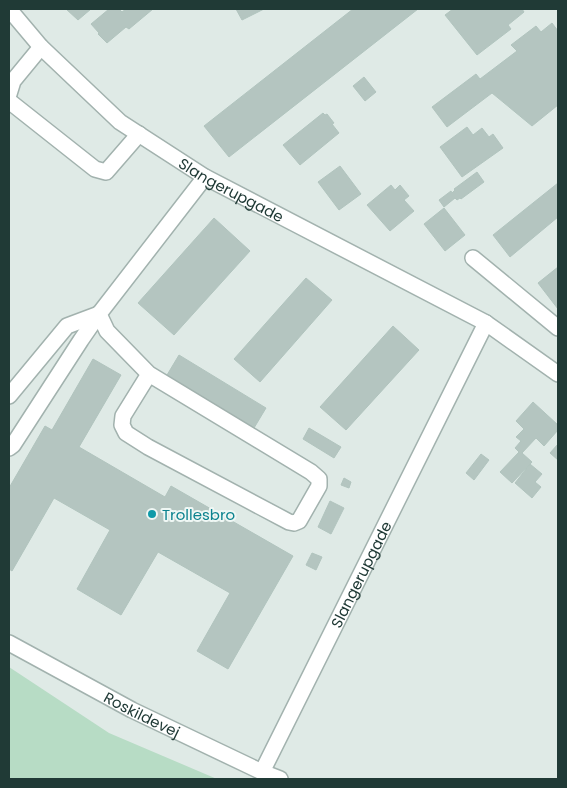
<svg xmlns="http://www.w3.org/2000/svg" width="567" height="788" font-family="Poppins,sans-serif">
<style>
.green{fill:#b7dcc5}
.building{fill:#b4c5c0;stroke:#b1c4be}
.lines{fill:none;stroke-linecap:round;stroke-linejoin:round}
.minor-casing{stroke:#a2b2ae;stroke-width:18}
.minor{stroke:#fff;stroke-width:15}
.culture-dot{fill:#0f9aa8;stroke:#eff7f4;stroke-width:2}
.labels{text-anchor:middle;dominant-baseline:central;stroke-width:4;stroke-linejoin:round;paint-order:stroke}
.street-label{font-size:15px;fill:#203a36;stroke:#eff7f4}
.culture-label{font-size:15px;fill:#0d838f;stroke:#eff7f4;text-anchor:start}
</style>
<rect width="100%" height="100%" fill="#dfeae6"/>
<path class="green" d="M9,667L109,733L217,779H9Z"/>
<path class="building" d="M66,9H91L78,20Z
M109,9H119L122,12L126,9H153L129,29L126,27L107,43L98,34L99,33L91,24Z
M236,9H264L242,20Z
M353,9H418L229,157L204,126Z
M453,9H522L524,12L508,25L511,29L477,55L445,15Z
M552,23L558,31V105L532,126L492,93L447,127L432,107L476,74L480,79L517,51L511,45L536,26L541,32Z
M364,77L376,92L365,101L353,86Z
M323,113L325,115L327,114L334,123L332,124L339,133L300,165L283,145Z
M467,127L473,135L482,128L489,137L493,134L503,148L462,177L440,147Z
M340,166L361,194L339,210L318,182Z
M477,172L484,182L461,199L460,198L457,200L455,198L444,207L439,200L451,191L452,193L455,190L454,189Z
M558,183V217L510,257L493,235Z
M391,185L395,190L400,185L409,196L404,200L414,211L390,231L367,205Z
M444,208L465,235L445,251L424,224Z
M214,218L250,251L174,335L138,303Z
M558,267V309L538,283Z
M306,278L332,300L260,382L234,359Z
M393,326L419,350L346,430L320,407Z
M179,355L266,408L254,428L167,375Z
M93,359L121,375L79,447L165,497L171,486L293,556L228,669L197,651L230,593L158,552L121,615L77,589L110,530L54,498L12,571L9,569V488L45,426L52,430Z
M533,402L558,425V430L544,446L536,438L522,453L532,462L512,483L500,472L519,452L515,448L521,441L516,437L524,429L516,421Z
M309,428L341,447L334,458L303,439Z
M558,444V460L550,453Z
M481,454L489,460L474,480L466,473Z
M530,464L542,474L535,482L541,487L532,498L515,483Z
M344,478L351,482L349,488L341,485Z
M330,501L344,508L331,534L318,527Z
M312,553L322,557L316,570L306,565Z"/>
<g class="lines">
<defs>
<g id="minor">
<path id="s1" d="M9,9L41,47L120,122L205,177L486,323L558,374"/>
<path d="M9,94L13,81L41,47"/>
<path d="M9,101L95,169L106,172L139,134"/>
<path d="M473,258L558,328"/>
<path d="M149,374L123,416L122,425L126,433L148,447L289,522L294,523L299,521L319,486V479L311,472L149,374L107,331L99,314L205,177"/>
<path d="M9,396L67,326L99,314"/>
<path d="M9,448L13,445L81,340L99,314"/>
<path id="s2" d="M9,643L132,710L262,772L280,779"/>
<path id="s3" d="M262,772L486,323"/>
</g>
</defs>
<use href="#minor" class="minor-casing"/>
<use href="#minor" class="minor"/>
</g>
<circle class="culture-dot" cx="152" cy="514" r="5"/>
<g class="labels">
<g class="street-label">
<text stroke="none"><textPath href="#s1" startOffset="289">Slangerupgade</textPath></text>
<text stroke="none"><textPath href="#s3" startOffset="221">Slangerupgade</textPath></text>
<text stroke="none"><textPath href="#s2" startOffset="151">Roskildevej</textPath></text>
</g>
<g class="culture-label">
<text x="162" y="514">Trollesbro</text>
</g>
</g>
<rect width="567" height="788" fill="none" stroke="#203a36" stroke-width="20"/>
</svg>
